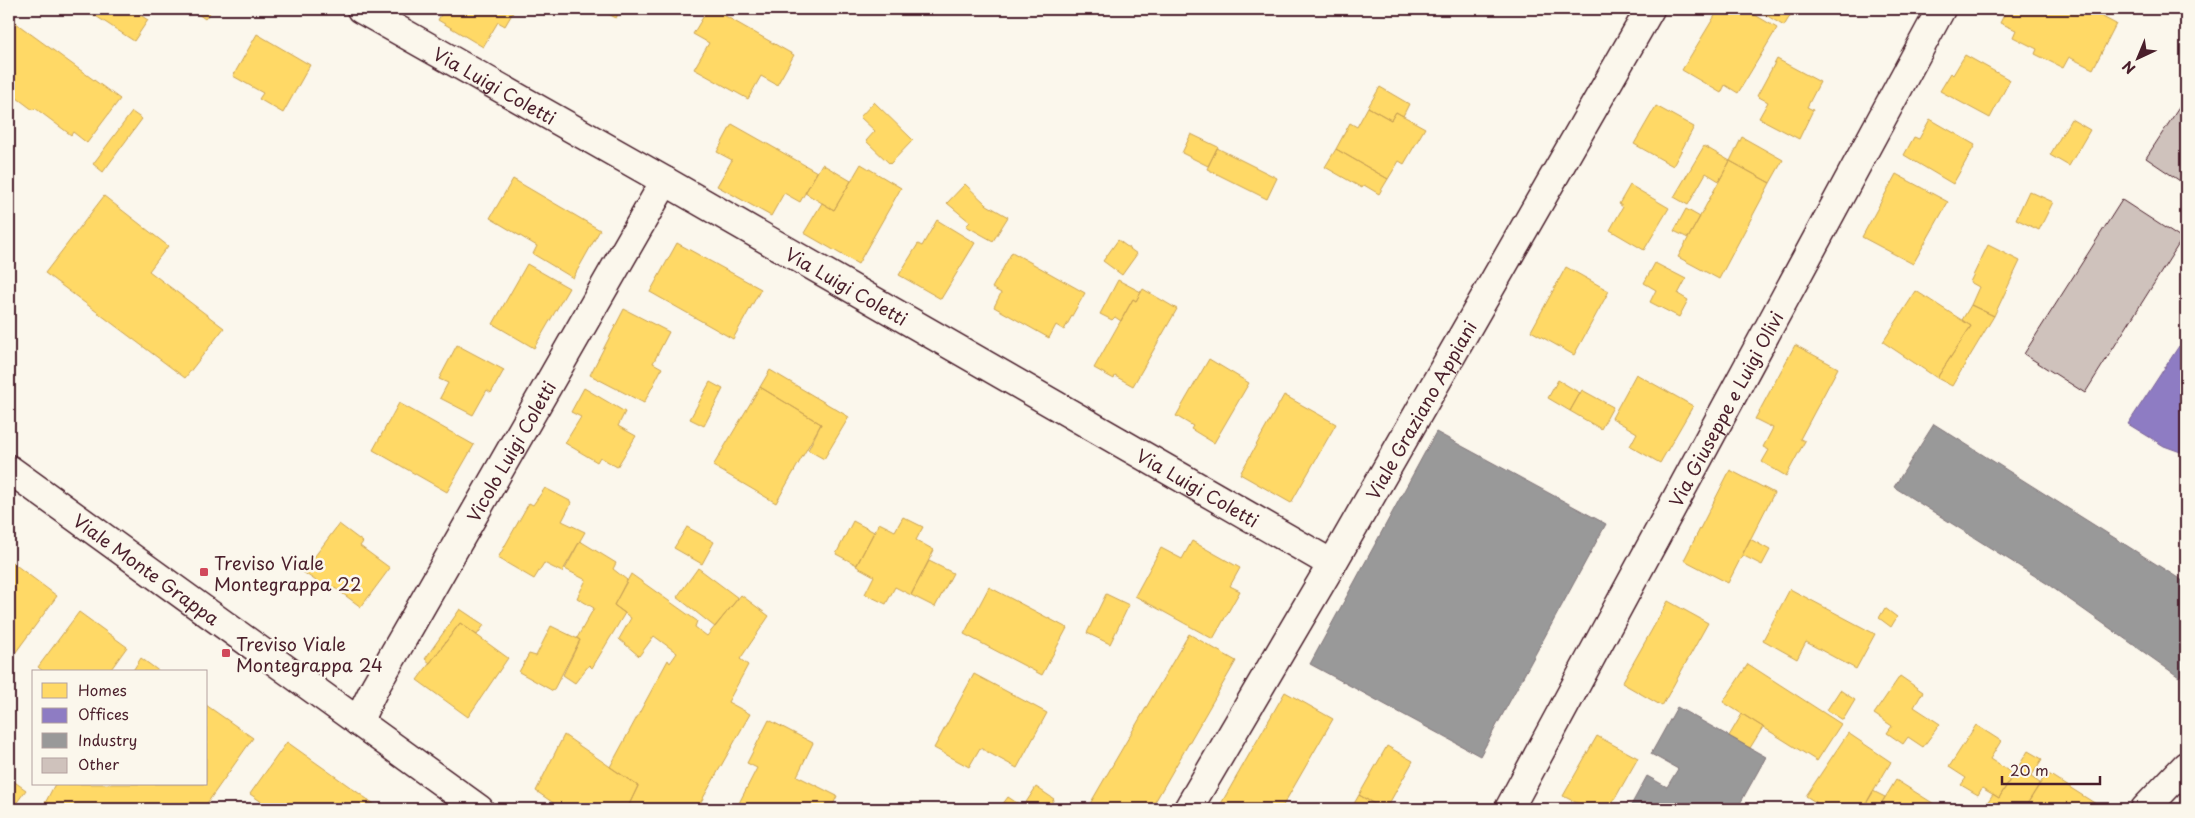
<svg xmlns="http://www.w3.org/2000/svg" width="2195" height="818" font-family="'Playpen Sans',sans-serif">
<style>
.homes{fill:#ffd966;stroke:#c9a154}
.offices{fill:#8e7cc3;stroke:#7a6095}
.industry{fill:#999;stroke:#817478}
.building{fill:#cfc2bc;stroke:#4a1f2b}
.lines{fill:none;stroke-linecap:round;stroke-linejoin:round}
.minor-casing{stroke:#4a1f2b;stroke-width:31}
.tertiary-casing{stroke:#4a1f2b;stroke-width:31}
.primary-casing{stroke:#4a1f2b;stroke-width:31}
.minor{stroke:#fbf7ec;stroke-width:28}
.tertiary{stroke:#fbf7ec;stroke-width:28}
.primary{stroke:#fbf7ec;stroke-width:28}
.poi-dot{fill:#d1495b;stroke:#fbf7ec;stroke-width:2}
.labels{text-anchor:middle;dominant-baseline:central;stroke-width:5;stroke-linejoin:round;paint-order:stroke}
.street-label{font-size:18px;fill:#4a1f2b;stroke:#fbf7ec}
.poi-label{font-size:18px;fill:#4a1f2b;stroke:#fbf7ec;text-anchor:start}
</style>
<rect width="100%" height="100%" fill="#fbf7ec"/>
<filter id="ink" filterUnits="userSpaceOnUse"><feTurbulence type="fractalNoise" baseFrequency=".02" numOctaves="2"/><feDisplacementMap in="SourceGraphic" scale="10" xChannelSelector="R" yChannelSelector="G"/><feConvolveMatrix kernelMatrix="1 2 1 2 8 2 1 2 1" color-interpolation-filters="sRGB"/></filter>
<g filter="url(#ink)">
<path class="homes" d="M85,9H131L148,20L134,41Z
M198,9H213L205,19L195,12Z
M444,9H515L505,26L498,22L483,47L438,20Z
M599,9H621L616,18Z
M708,9H713L794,55L777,85L761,76L748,99L694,69L709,43L693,34Z
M1719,9H1745L1777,28L1738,93L1725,85L1721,93L1682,70Z
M1756,9H1794L1784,26Z
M2007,9H2102L2099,15L2116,24L2093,69L2069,57L2063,68L2035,54L2037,49L2013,37L2016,30L2000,23Z
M13,21L120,99L87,143L73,132L71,135L35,108L33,110L9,92V27Z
M257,34L310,65L283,113L259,99L263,93L233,76Z
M1965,55L2010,80L1990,118L1940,91L1951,73L1953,75Z
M1777,59L1820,82L1807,107L1813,110L1799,139L1759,118L1768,102L1757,96Z
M1380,87L1409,104L1403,116L1396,112L1391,120L1368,107Z
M874,102L913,140L890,164L866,141L875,131L860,117Z
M1656,106L1694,127L1673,166L1634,144Z
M1368,107L1391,120L1396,112L1425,128L1404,164L1399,161L1388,179L1336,149L1350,123L1357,127Z
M132,112L142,119L103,172L93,164Z
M1930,119L1975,145L1953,184L1904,155L1914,137L1919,139Z
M2071,119L2090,130L2069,166L2050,155Z
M732,124L817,172L800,202L784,193L771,216L717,186L732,160L717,152Z
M1191,134L1218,147L1208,166L1182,153Z
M1742,137L1783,160L1770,183L1730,161Z
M1704,146L1730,161L1719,181L1706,173L1688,205L1674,197Z
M1217,148L1277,178L1267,199L1207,169Z
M1336,149L1388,179L1379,194L1364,185L1362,188L1325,167Z
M1730,161L1770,183L1719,279L1678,257Z
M822,164L851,181L834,210L805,193Z
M861,164L901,188L858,264L804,233L822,203L834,210Z
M1896,174L1948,202L1913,264L1862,237Z
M513,179L600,230L573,278L533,254L537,246L490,218Z
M965,184L987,205L1008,217L993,241L966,226L970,222L947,203Z
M1630,185L1669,208L1644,250L1610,230L1623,207L1619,204Z
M2029,191L2053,202L2039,230L2016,219Z
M104,196L168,246L149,271L224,328L185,378L45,273Z
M1686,209L1700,217L1688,238L1674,231Z
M937,220L975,243L941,299L899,275L918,244L922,246Z
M1118,240L1137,254L1122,275L1103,261Z
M677,243L761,289L733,339L650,292Z
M1988,245L2020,261L1994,316L1971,305L1979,287L1970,282Z
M1012,252L1085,293L1064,330L1056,325L1049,338L994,307L1001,293L992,288Z
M1655,263L1686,279L1678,294L1688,300L1679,317L1650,302L1656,290L1644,283Z
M527,264L569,288L534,348L493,324Z
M1566,267L1609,291L1574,355L1531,331Z
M1118,280L1141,292L1136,301L1133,299L1121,321L1115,317L1112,320L1100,314Z
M1143,289L1177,309L1133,386L1115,376L1114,379L1094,368L1133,299L1136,301Z
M1916,291L1971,326L1937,378L1883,342Z
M1971,305L1994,316L1952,386L1937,378L1971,326L1962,320Z
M624,309L669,332L653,363L662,368L644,403L590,375Z
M457,345L504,370L491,393L487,390L473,415L440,398L448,383L439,379Z
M1795,345L1838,368L1800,439L1805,441L1786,476L1762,462L1769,450L1763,447L1773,428L1755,419Z
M1209,359L1249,383L1214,443L1191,429L1193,426L1176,416Z
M770,370L849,417L824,459L808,450L821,424L760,387Z
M1636,374L1693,406L1660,463L1630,446L1637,433L1612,418Z
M1558,380L1580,393L1570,411L1548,398Z
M710,382L723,389L704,426L690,419Z
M760,387L821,424L776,503L713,466Z
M584,388L625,412L618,426L636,436L617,467L600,457L597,462L565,443L581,417L571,412Z
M1582,390L1613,407L1601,429L1570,411Z
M1284,395L1336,424L1291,503L1240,474Z
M399,403L474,445L447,492L373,450Z
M1730,470L1774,493L1728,583L1684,560Z
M545,488L572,502L562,521L585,532L562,572L544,563L534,579L498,558L529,503L533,505Z
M903,517L923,527L916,540L934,550L911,595L895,587L886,604L865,594L874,576L856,566L879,523L895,531Z
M853,521L874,532L857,565L836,554Z
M339,524L363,542L360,546L390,568L361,607L335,588L332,592L303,572Z
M687,527L714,542L702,564L674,548Z
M1750,539L1770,550L1762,565L1742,555Z
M580,541L616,563L613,569L627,580L614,605L625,613L592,668L589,665L575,683L563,675L580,640L577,638L594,608L577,598L586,580L565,569Z
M1192,541L1240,568L1230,586L1240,591L1213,639L1135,596L1161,548L1182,559Z
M9,560L57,596L13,656L9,653Z
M929,561L953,573L935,607L911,595Z
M698,568L738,598L715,627L677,597Z
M631,574L697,621L695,627L707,636L741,595L769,616L740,659L748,665L728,702L750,714L697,809H627L638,786L610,767L668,660L670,663L677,653L654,636L639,656L619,639L631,618L614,605Z
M989,587L1067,628L1042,675L964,634Z
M1790,589L1875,634L1856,669L1806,642L1797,659L1763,640Z
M1106,594L1129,605L1110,644L1087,633Z
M1668,601L1708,623L1662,706L1622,683Z
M1885,608L1897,617L1891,627L1879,618Z
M460,609L484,625L477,635L460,623L430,663L425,659Z
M79,612L127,647L109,672H44L38,667Z
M460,623L508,658L468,717L417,680Z
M551,626L580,640L553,691L519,672L529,654L536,656Z
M1189,634L1236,661L1151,809H1087Z
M141,658L160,672H132Z
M1748,664L1841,724L1817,761L1723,702Z
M974,674L1047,713L1017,768L980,748L969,767L934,748Z
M1900,676L1923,692L1914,707L1940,724L1923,747L1908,737L1903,744L1887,733L1892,726L1874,714Z
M1840,690L1855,700L1843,720L1827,710Z
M1285,692L1333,719L1281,809H1218Z
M206,705L253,738L203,809H42L55,784H206Z
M1742,714L1763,727L1750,748L1729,736Z
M769,720L813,743L797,776L837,796L831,809H736L757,768L747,763Z
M1976,725L2001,741L1990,759L2013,774L1999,798L1982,788L1978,795L1961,785L1966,778L1949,767Z
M1848,733L1891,762L1863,809H1826L1806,796Z
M564,735L638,786L627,809H562L536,791Z
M1597,736L1638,758L1609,809H1589L1563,796Z
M287,742L381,809H272L250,794Z
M1387,746L1413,761L1386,809H1383L1359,795Z
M2028,751L2042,759L2031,777L2040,783L2024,809H1983L1993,794L1999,798Z
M2047,773L2096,804L2093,809H2024Z
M9,778L26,790L12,809H9Z
M1896,780L1939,807L1937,809H1878Z
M1036,787L1054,799L1047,809H999L1008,797L1023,807Z
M1873,791L1885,797L1878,809H1863Z
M1359,795L1383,809H1351Z"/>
<path class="offices" d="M2179,346L2186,350V454L2164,446L2128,424Z"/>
<path class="industry" d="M1934,424L2186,583V670L2179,677L2046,583L1894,487Z
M1436,432L1606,524L1480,756L1310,664Z
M1677,707L1766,757L1737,809H1629L1647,776L1667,787L1678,769L1651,754Z"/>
<path class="building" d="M2186,97V185L2146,158Z
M2122,200L2182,239L2085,393L2024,354Z"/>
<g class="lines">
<defs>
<g id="minor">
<path id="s1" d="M361,9L665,181L1332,564"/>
<path id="s2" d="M358,722L375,687L665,181"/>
<path id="s3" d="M1188,809L1332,564L1650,9"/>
<path id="s4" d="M1509,809L1941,9"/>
</g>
<path id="tertiary" d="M2145,809L2186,766"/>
<g id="primary">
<path id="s5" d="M9,469L479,809"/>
</g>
</defs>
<use href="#minor" class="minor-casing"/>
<use href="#tertiary" class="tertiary-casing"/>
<use href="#primary" class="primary-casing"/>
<use href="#minor" class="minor"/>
<use href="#tertiary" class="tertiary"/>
<use href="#primary" class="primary"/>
</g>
</g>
<g class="poi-dot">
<rect x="199" y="567" width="10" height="10" rx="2.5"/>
<rect x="221" y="648" width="10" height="10" rx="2.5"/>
</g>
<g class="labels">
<g class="street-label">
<text stroke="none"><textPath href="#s1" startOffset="154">Via Luigi Coletti</textPath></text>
<text stroke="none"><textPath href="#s1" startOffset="559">Via Luigi Coletti</textPath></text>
<text stroke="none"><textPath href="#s4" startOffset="455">Via Giuseppe e Luigi Olivi</textPath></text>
<text stroke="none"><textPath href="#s3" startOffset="462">Viale Graziano Appiani</textPath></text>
<text stroke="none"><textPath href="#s2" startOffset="311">Vicolo Luigi Coletti</textPath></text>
<text stroke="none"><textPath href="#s1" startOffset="964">Via Luigi Coletti</textPath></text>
<text stroke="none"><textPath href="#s5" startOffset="170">Viale Monte Grappa</textPath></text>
</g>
<g class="poi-label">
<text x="214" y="562">Treviso Viale<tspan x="214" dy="21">Montegrappa 22</tspan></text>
<text x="236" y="643">Treviso Viale<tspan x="236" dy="21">Montegrappa 24</tspan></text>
</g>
</g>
<rect width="2195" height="818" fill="none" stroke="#fbf7ec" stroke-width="30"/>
<rect x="15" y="15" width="2165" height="788" fill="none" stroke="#4a1f2b" stroke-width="2" filter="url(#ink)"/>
<rect x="32" y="670" width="175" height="115" fill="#fbf7ec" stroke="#b4a19f"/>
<rect x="42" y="683" width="25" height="15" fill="#ffd966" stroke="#b4a19f"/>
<text x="78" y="696" font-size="15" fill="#4a1f2b">Homes</text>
<rect x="42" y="708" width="25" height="15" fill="#8e7cc3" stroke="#b4a19f"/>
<text x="78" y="720" font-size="15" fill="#4a1f2b">Offices</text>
<rect x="42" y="733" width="25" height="15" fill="#999999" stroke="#b4a19f"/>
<text x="78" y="746" font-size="15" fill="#4a1f2b">Industry</text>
<rect x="42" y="758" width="25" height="15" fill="#cfc2bc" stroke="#b4a19f"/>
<text x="78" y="770" font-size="15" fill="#4a1f2b">Other</text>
<g transform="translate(2138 58) rotate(224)" stroke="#fbf7ec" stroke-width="4" paint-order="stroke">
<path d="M0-4L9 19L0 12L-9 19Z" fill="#4a1f2b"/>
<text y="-8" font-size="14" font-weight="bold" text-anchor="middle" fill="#4a1f2b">N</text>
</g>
<path d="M2002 776v8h98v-8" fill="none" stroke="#4a1f2b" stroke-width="2.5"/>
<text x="2010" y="776" font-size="15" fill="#4a1f2b" stroke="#fbf7ec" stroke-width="4" paint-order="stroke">20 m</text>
</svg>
